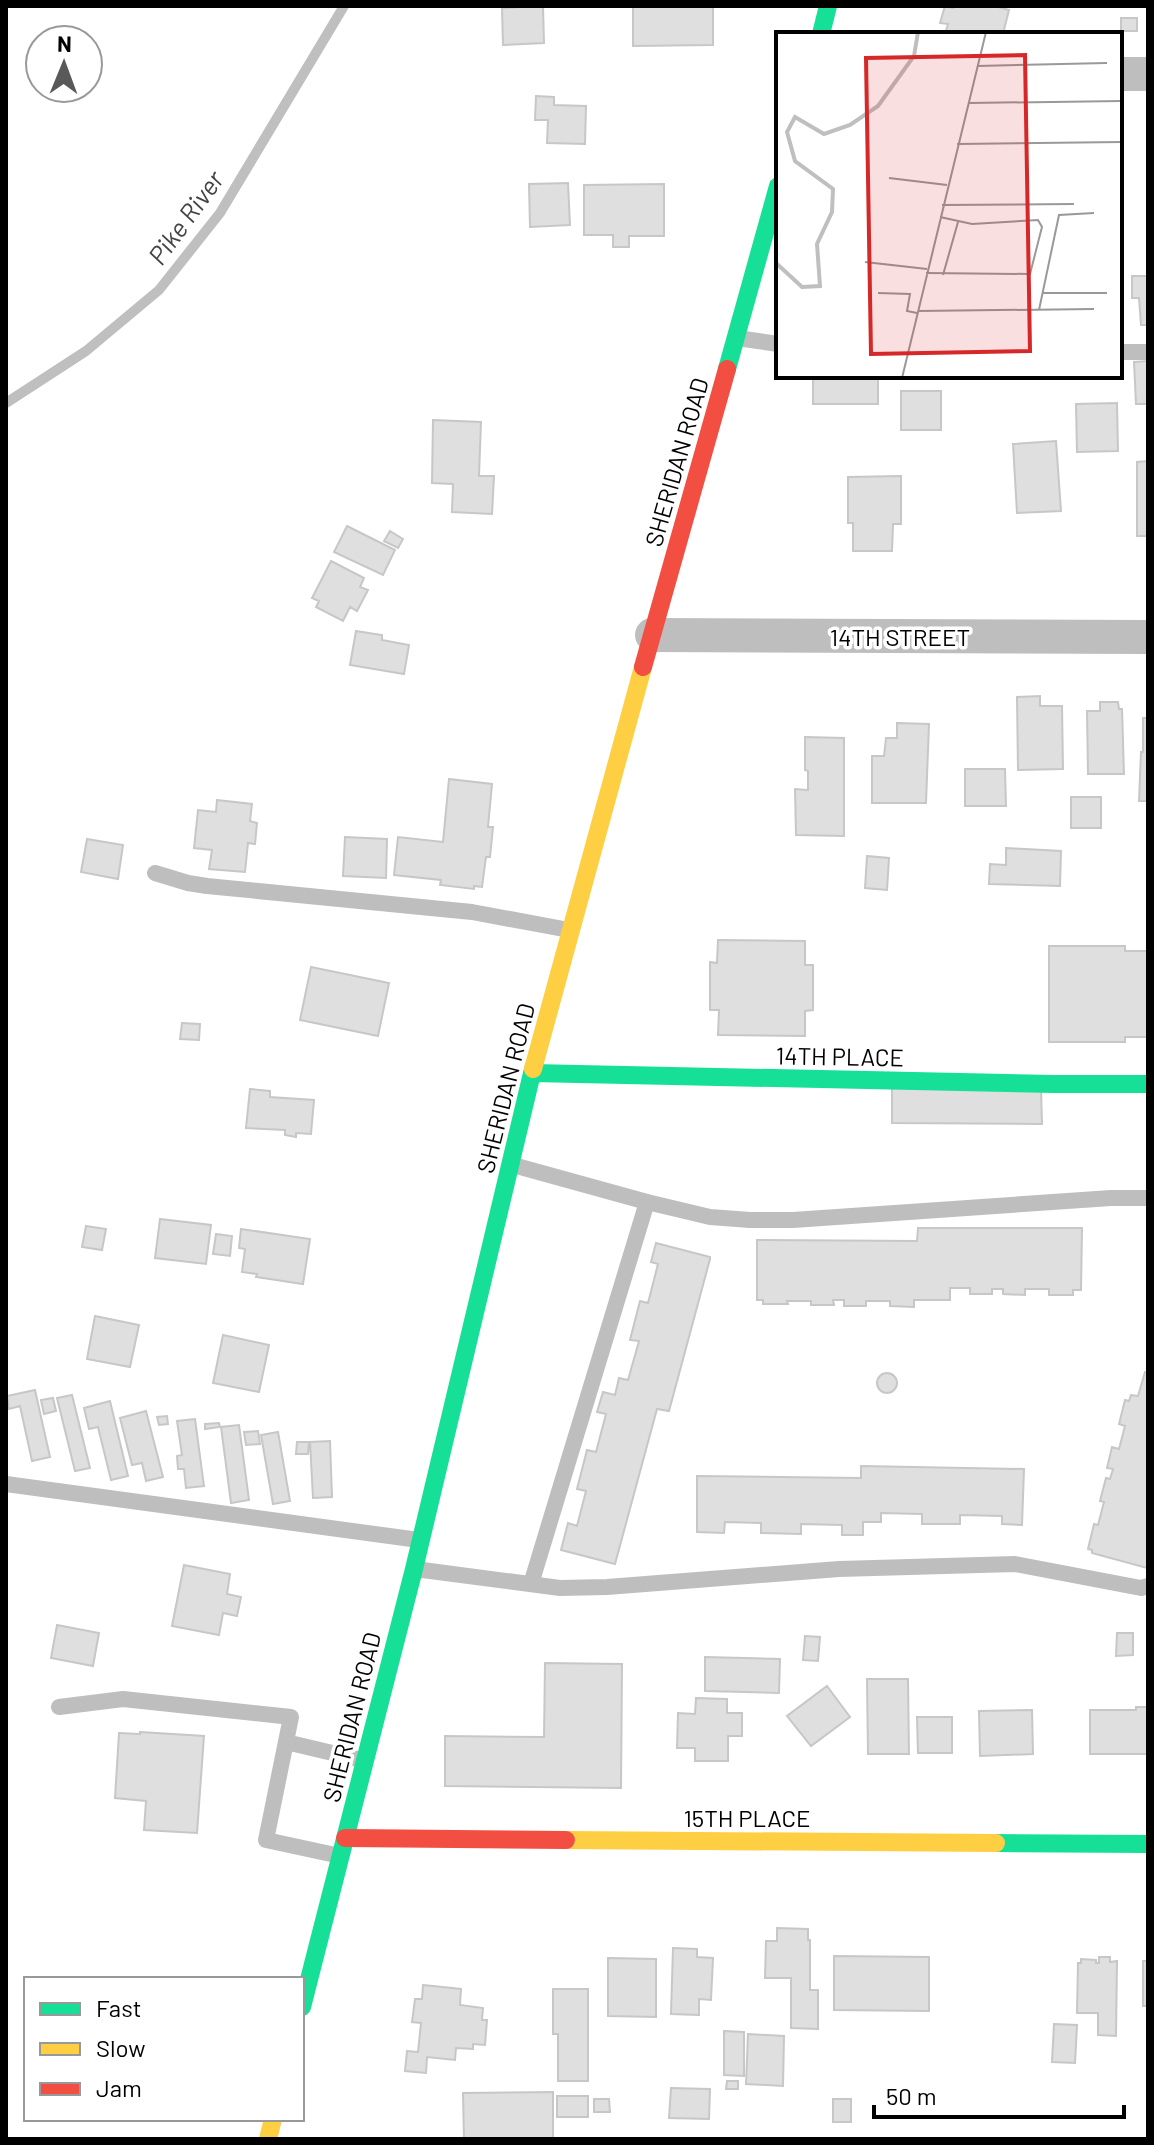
<svg xmlns="http://www.w3.org/2000/svg" width="1154" height="2145" font-family="Barlow,sans-serif">
<style>
.lines{fill:none;stroke-linecap:round;stroke-linejoin:round}
.stream{stroke:#bfbfbf;stroke-width:10}
.building{fill:#dfdfdf;stroke:#c7c7c7;stroke-width:2}
.lane{stroke:#bebebe;stroke-width:16}
.street{stroke:#bebebe;stroke-width:34}
.fast{stroke:#16e098;stroke-width:18}
.slow{stroke:#ffcf43;stroke-width:18}
.jam{stroke:#f24e42;stroke-width:18}
.labels{text-anchor:middle;dominant-baseline:central;stroke-width:7;stroke-linejoin:round;paint-order:stroke}
.street-label{font-size:24px;fill:#000;stroke:#fff}
.water-label{font-size:26px;font-style:italic;fill:#444;stroke:#fff}
.inset-river{fill:none;stroke:#bfbfbf;stroke-width:4}
.inset-road{fill:none;stroke:#999;stroke-width:2}
.view{fill:#d62828;fill-opacity:0.15;stroke:#d62828;stroke-width:4}
.inset-edge{fill:none;stroke:#000;stroke-width:4}
</style>
<rect width="100%" height="100%" fill="#fff"/>
<g class="lines">
<path class="stream" d="M6,403L86,351L159,290L220,213L344,6"/>
</g>
<path class="building" d="M543,6L544,43L503,45L502,8Z
M633,6H713V45L633,46Z
M945,6L953,8L954,6H995L1009,10L1003,34H945L948,24L940,23Z
M1121,18H1137V31H1121Z
M536,96L554,97V105L586,106L585,144L547,143L548,120H535Z
M568,183L570,225L530,227L529,184Z
M664,184V236H629V247H613V235H584V185Z
M1132,276H1148V325H1141L1139,298H1132Z
M1148,361V404H1136L1134,362Z
M813,376H878V404H813Z
M901,391H941V430H901Z
M1117,403L1118,451L1077,452L1076,404Z
M433,420L481,422L479,476H494L492,514L452,512L453,484L432,483Z
M1056,441L1061,511L1017,513L1013,444Z
M1148,461V536H1137V462Z
M901,476V524H893L892,551H853V523H848V477Z
M347,526L395,550L383,575L334,552Z
M390,531L403,539L398,548L384,541Z
M331,561L364,578L360,587L368,590L357,611L350,607L343,621L316,607L319,601L312,598Z
M356,631L382,635V640L409,645L404,674L350,665Z
M1040,696V706H1062L1063,769L1018,770L1017,697Z
M1100,702H1118L1119,709H1122L1124,774H1088L1087,711H1100Z
M1143,718H1148V801H1139L1141,752H1143Z
M897,723L929,724L926,803H872V756H884L886,738H897Z
M805,737L844,738V836L796,835L795,789L808,790V771L805,770Z
M965,769H1005L1006,806H965Z
M449,779L492,784L488,827H493L490,857H486L482,887L474,886V889L440,885L441,880L394,875L398,837L443,842Z
M1071,797H1101V828H1071Z
M217,800L252,804L250,821L257,823L255,844L248,843L245,872L209,869L212,850L194,848L198,810L216,812Z
M345,837L387,839L386,878L343,876Z
M87,839L123,845L118,879L81,872Z
M1006,848L1061,851L1060,886L989,884L990,864L1006,865Z
M867,856L889,858L887,890L865,888Z
M718,940L805,941V965H813V1010L805,1011V1036L718,1035L719,1010H710V962L717,963Z
M1049,946H1125V951H1148V1037H1125V1042H1049Z
M311,967L389,983L378,1036L300,1020Z
M182,1023L200,1024L199,1040L180,1039Z
M892,1088H1041L1042,1124L892,1123Z
M250,1089L270,1091V1097L314,1100L311,1134L296,1133V1137L285,1135V1130L246,1128Z
M160,1219L211,1225L206,1264L155,1258Z
M86,1226L106,1229L102,1250L82,1247Z
M918,1228H1082L1081,1290H1073V1295H1049V1289H1025V1295L1003,1294V1289H992V1294H970V1288H950V1300H914V1307L890,1306V1301H866V1306H844V1300H833L834,1305H811V1301H787L788,1304H763V1300H757V1240L917,1241Z
M241,1229L310,1239L303,1284L256,1277L257,1274L242,1272L245,1249L239,1248Z
M216,1234L232,1236L230,1256L213,1254Z
M656,1243L710,1257V1259L669,1411L657,1409L615,1564L561,1550L568,1523L577,1526L586,1491L577,1489L587,1450L596,1452L606,1414L597,1412L603,1392L615,1395L619,1378L628,1380L639,1341L630,1340L640,1301L648,1303L658,1264L651,1262Z
M95,1316L139,1325L130,1367L87,1359Z
M223,1335L269,1345L259,1392L213,1383Z
M1145,1372L1148,1373L1147,1568L1092,1553V1550L1088,1549L1094,1524L1098,1525L1104,1502L1100,1501L1106,1478L1110,1479L1113,1469L1107,1468L1112,1447L1119,1449L1125,1426L1119,1424L1125,1400L1129,1401L1131,1395L1138,1396Z
M877 1383a10 10 0 1 1 20 0a10 10 0 1 1-20 0Z
M35,1390L50,1457L32,1461L20,1406L9,1409L7,1396Z
M72,1395L90,1468L75,1471L57,1398Z
M53,1398L56,1411L44,1414L41,1400Z
M110,1401L128,1476L111,1480L98,1427L89,1429L84,1408Z
M146,1411L163,1477L146,1481L142,1463L132,1465L120,1418Z
M167,1416L168,1424L159,1425L157,1417Z
M195,1419L204,1486L186,1488L184,1469H178L177,1456L182,1455L177,1421Z
M219,1423L220,1427L205,1429V1424Z
M239,1425L249,1500L231,1503L221,1427Z
M258,1431L260,1444L246,1445L244,1432Z
M278,1432L290,1501L273,1504L261,1435Z
M330,1441L332,1497L313,1498L310,1442Z
M297,1442H309L308,1454H296Z
M861,1466L1024,1469L1022,1525L1002,1524V1516L960,1515V1524H922V1514L881,1513V1522H863V1535H842V1525L801,1524V1534L761,1533V1523L725,1522L724,1533L697,1532V1476L861,1478Z
M184,1565L230,1574L227,1594L241,1597L237,1616L223,1613L219,1635L172,1626Z
M57,1625L99,1633L93,1666L51,1658Z
M1117,1633H1133V1655L1116,1656Z
M805,1636L820,1637L818,1661L803,1660Z
M705,1657L780,1659L779,1693L705,1691Z
M545,1663L622,1664L621,1788L445,1786V1736L544,1737Z
M867,1679H908L909,1754H868Z
M827,1686L850,1717L811,1746L787,1716Z
M696,1698L727,1699V1713H742V1736H728V1761H695V1748H677L678,1713L695,1714Z
M1136,1707H1148V1754H1090V1710H1136Z
M1032,1710L1033,1754L980,1756L979,1711Z
M917,1717H952V1753H918Z
M140,1732L204,1736L197,1833L144,1830L146,1801L115,1798L119,1733L140,1734Z
M777,1928L808,1929V1940H810V1990H818V2029L791,2028V1978H765L766,1941H777Z
M673,1948L697,1949V1957L713,1958L711,2000L699,1999V2015L671,2014Z
M834,1956L929,1957V2011L834,2010Z
M1099,1957H1110V1962L1117,1961L1116,2036L1098,2035V2013H1077L1078,1963H1081V1959L1096,1960V1963H1099Z
M608,1958L656,1959V2017L608,2016Z
M1143,1961H1148V2006H1143Z
M423,1985L461,1989L460,2005L483,2008L482,2020H487L485,2045L473,2044V2049L456,2048L455,2060L427,2057L426,2073L405,2071L407,2051L418,2052L421,2023L412,2022L415,1999H422Z
M553,1989H588V2081H558V2034H553Z
M1054,2024L1077,2025L1075,2063L1052,2062Z
M724,2031L744,2032V2076L724,2075Z
M748,2034L784,2036L783,2086L746,2084Z
M727,2081H738V2089H726Z
M671,2088L710,2089L709,2119L669,2118Z
M553,2092V2139H464L463,2093Z
M557,2096H588V2117H557Z
M594,2099H609L610,2112H594Z
M833,2099H851V2122H833Z"/>
<g class="lines">
<path class="lane" d="M737,338L778,344
M1120,352H1148
M155,873L188,883L207,886L472,912L569,930
M513,1165L647,1202L710,1217L750,1220H793L1111,1198H1148
M6,1484L419,1540
M415,1569L560,1588L607,1587L839,1569L1015,1564L1141,1588L1148,1586
M531,1584L647,1202
M59,1707L123,1699L291,1717L266,1840L340,1856
M286,1742L362,1760"/>
<path class="street" d="M1120,74H1148
M652,635L1148,637"/>
<path class="fast" d="M821,34L828,6
M727,369L778,186
M532,1073L1054,1084H1148
M996,1843L1148,1844
M302,2007L414,1569L533,1069"/>
<path class="slow" d="M533,1069L643,667
M566,1840L996,1843
M268,2139L273,2119"/>
<path class="jam" d="M643,667L727,369
M345,1838L566,1840"/>
</g>
<g class="labels">
<g class="street-label">
<text transform="translate(676 462) rotate(-74)">SHERIDAN ROAD</text>
<text x="900" y="636">14TH STREET</text>
<text transform="translate(840 1056) rotate(1)">14TH PLACE</text>
<text transform="translate(505 1088) rotate(-76)">SHERIDAN ROAD</text>
<text transform="translate(351 1717) rotate(-76)">SHERIDAN ROAD</text>
<text x="747" y="1817">15TH PLACE</text>
</g>
<g class="water-label">
<text transform="translate(185 217) rotate(-54)">Pike River</text>
</g>
</g>
<g transform="translate(776 32)">
<rect width="346" height="346" fill="#fff"/>
<path class="inset-river" d="M0,231L26,255L44,254L41,212L56,180L57,157L19,129L11,100L19,85L48,102L74,93L102,74L138,24L142,0"/>
<path class="inset-road" d="M201,34L331,31M192,71L346,69M181,112L346,110M113,146L171,153M166,173L298,172M89,230L151,237M150,241L254,242L266,195L262,188L196,192L164,185M167,243L182,190M102,261L134,262L131,279L141,281M267,261H331M263,278L283,183L318,181M142,279L318,277M126,346L210,0"/>
<path class="view" d="M249,23L254,319L95,322L90,26Z"/>
<rect width="346" height="346" class="inset-edge"/>
</g>
<rect width="1154" height="2145" fill="none" stroke="#000000" stroke-width="16"/>
<rect x="24" y="1977" width="280" height="144" fill="#ffffff" stroke="#999999" stroke-width="2"/>
<rect x="40" y="2003" width="40" height="12" fill="#16e098" stroke="#999999" stroke-width="2"/>
<text x="96" y="2017" font-size="24" fill="#000000">Fast</text>
<rect x="40" y="2043" width="40" height="12" fill="#ffcf43" stroke="#999999" stroke-width="2"/>
<text x="96" y="2057" font-size="24" fill="#000000">Slow</text>
<rect x="40" y="2083" width="40" height="12" fill="#f24e42" stroke="#999999" stroke-width="2"/>
<text x="96" y="2097" font-size="24" fill="#000000">Jam</text>
<g transform="translate(64 64) rotate(1)"><circle r="38" fill="#ffffff" stroke="#999999" stroke-width="2"/>
<path d="M0-6L14 30L0 20L-14 30Z" fill="#595959"/>
<text y="-12" font-size="22" font-weight="bold" text-anchor="middle" fill="#000000">N</text>
</g>
<path d="M874 2105v12h250v-12" fill="none" stroke="#000000" stroke-width="4"/>
<text x="886" y="2105" font-size="24" fill="#000000" stroke="#ffffff" stroke-width="6" paint-order="stroke">50 m</text>
</svg>
